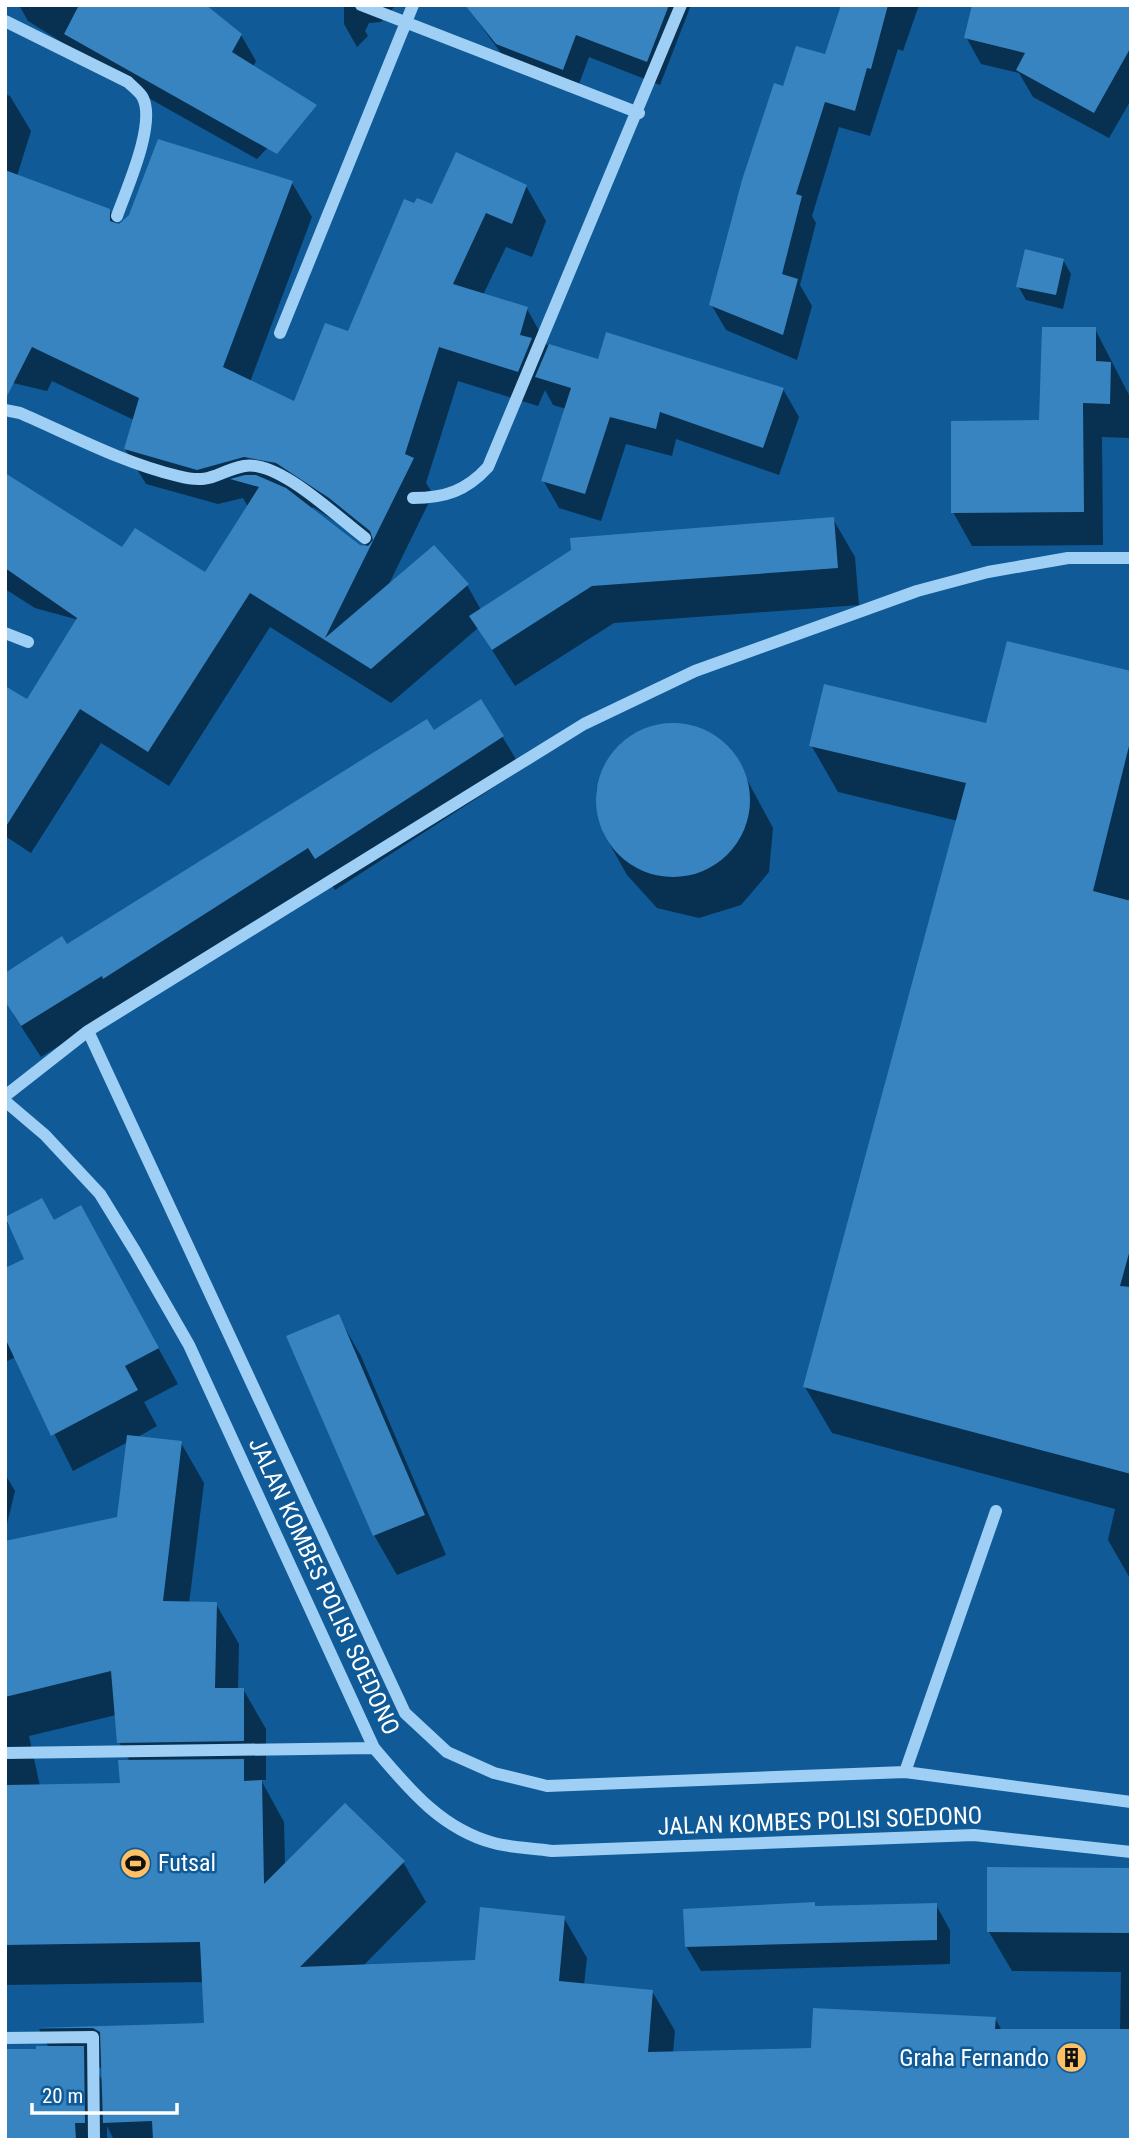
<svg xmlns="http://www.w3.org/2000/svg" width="1136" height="2145" font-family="'Roboto Condensed',sans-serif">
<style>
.shadow{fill:#0007;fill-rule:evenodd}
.building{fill:#3884c0}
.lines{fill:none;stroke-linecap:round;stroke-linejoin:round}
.minor{stroke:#9fcff4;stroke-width:12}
.labels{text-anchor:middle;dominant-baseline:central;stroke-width:5;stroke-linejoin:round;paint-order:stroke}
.street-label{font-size:24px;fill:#fff;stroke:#0f5a97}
.poi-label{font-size:24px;fill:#fff;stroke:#0f5a97;text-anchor:start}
</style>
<rect width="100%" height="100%" fill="#0f5a97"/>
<path class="shadow" d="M19,5H152L241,35L256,61L253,67L300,113L257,159L81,60L76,51L28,21Z
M344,5H396L381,22L369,23L365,31L368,36L357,47L344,24Z
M466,5H691L660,85L589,57L576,92L511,67Z
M843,5H919L903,51L898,49L870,136L839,127L812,216L816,223L800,285L812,306L797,360L726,330L711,304L784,88L826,56Z
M1131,5V100L1109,138L1033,97L1019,73L981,64L966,37Z
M5,94L10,96L31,131L17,176L109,210L118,226L292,183L312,217L250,382L294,403L348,333L415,205L433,206L526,186L546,221L532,257L506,247L483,295L527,309L547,345L599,361L783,389L799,417L779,475L676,439L672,456L626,444L601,521L559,508L543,480L566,409L553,405L545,390L538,406L458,381L426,483L433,494L387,588L467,585L481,610L833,519L855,557L859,605L614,623L515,686L478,628L391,703L270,627L169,786L101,743L31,853L5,836V688L27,701L137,636L35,608L5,589V475L123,550L205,574L248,507L243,498L218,504L146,484L125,449L134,420L52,381L47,391L5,381ZM313,507L351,532L370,548L360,547L311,510Z
M1063,260L1071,274L1063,309L1026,300L1018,286Z
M1095,329L1130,397L1129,438L1102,437L1103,545L972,546L953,512L1041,422Z
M1131,673V891L1128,902L1131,903V1580L1108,1540L1115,1509L832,1433L805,1387L958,821L838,792L811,745L987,725Z
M481,702L522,769L335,890L328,879L41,1057L13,1014L67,947L434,733Z
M693,726L730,748L773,828L769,872L741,905L699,918L657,908L627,875L604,834L596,791L613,752L649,727Z
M41,1200L54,1222L101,1243L178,1384L144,1402L157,1426L136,1438L181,1443L204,1483L189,1604H216L239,1644L238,1689H243L266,1729V1780H261L284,1822L285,1865L403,1862L426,1902L363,1966L477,1962L564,1918L587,1958L584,1985L652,1991L675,2031L673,2053L813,2050L995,2018L1002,2031H1120L1121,1972L1012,1971L989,1932L1131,1869V2140H114L107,2126V2140H5L37,2051L49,2048L39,2029L206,2025L204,1982L5,1985V1543L118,1518L128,1442L73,1471L16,1357L5,1362V1270L27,1260L5,1219ZM116,1715L119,1742L130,1762L122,1785L40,1786L29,1736ZM95,2067L103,2068V2082Z
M338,1316L361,1356L446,1555L397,1575L374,1535Z
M5,1474L15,1491L5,1532Z
M814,1904L817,1908L936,1905L950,1930V1964L701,1971L686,1946Z"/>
<path class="building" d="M79,5H206L242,34L232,52L317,105L277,154L64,34Z
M465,5H669L647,62L576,35L563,70L496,44Z
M841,5H888L871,69L867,68L855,111L825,102L796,194L802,196L782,274L798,279L783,335L709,305L742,180L774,83L783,86L796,46L825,54Z
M972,5H1131V47L1094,113L1016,70L1025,53L964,38Z
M158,139L293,181L223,367L294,401L325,323L348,331L404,199L414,203L417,198L432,204L456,152L527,185L512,224L486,213L453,284L528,307L520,335L532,338L518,372L439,347L405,454L414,458L325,638L434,545L469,584L371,669L250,593L148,752L80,709L5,828V686L27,699L77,618L5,568V473L122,547L135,528L205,572L259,487L230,479L245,475H256L286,488L360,545L368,546L373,540L370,531L329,498L276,463L244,457L197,470L124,449L139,398L32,347L5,400V170L110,209V221L119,224L129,215Z
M1025,249L1064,259L1056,295L1016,287Z
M1042,327H1096V361L1111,362L1110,404L1083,403L1084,512L951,513V421L1039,420Z
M606,332L784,388L763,448L660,412L656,429L610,417L585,494L541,481L571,388L535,377L549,344L598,359Z
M834,517L838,568L592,586L492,650L469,616L571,550L570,538Z
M1007,641L1131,671V738L1093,891L1131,901V1246L1120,1286L1131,1287V1474L803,1387L966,783L809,746L824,684L986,723Z
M481,699L504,736L315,859L308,848L103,979L102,976L21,1026L5,1001V973L62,936L67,944L427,719L434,730Z
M596 800a77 77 0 1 1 154 0a77 77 0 1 1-154 0Z
M42,1198L54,1220L81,1205L159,1348L125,1366L138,1390L51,1436L5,1338V1268L24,1259L5,1217Z
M339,1314L425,1515L373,1536L286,1336Z
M127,1435L182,1441L163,1601L217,1602L215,1688H244V1741L117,1743L111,1671L5,1697V1541L117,1517Z
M244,1759V1781L262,1780L264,1884L345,1803L405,1861L300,1967L475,1960L480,1907L565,1916L559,1981L653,1990L648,2052L811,2048L813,2008L996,2017L995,2029H1131V2140H153L152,2121L103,2123L100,2032L93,2028H36L204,2023L200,1942L5,1945V1785L120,1783L118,1760Z
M987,1867L1131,1868V1933L987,1932Z
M815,1902V1906L937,1903V1940L685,1947L683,1909Z
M36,2046H84L85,2123H75L76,2140H5V2049H36Z"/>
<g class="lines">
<path class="minor" d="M361,5L639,113
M5,21L128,82C133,87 141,93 143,98C156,125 126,190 117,216
M280,333L413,5
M5,410L20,413C71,435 123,463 178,476C213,485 215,472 244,466C278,459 338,518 365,538
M413,498C445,498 466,491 488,467L681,5
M5,633L28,642
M88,1031L405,1713L447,1752L494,1773L547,1786L905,1772L1131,1802
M5,1096L88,1031L584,724L695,671L917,591L988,572L1068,558H1131
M5,1101L45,1135L100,1194L135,1251L189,1345L374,1748C408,1788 441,1829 494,1843C512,1848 533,1848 552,1851L974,1835L1131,1852
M5,1753L374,1748
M905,1772L996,1511
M5,2038L93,2037L94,2140"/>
</g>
<defs>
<symbol id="stadium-disc" viewBox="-11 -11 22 22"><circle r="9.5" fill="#ffc163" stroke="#0f5a97"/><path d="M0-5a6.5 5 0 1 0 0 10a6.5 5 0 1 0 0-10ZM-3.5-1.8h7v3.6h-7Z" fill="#111"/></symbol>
<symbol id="building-disc" viewBox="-11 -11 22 22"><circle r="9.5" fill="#ffc163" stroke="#0f5a97"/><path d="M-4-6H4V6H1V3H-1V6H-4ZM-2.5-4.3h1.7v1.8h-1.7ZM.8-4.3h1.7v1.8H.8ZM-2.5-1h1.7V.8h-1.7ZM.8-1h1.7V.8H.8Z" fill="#111"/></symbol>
</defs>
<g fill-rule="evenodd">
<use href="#stadium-disc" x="118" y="1846" width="35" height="35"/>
<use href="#building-disc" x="1054" y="2040" width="35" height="35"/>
</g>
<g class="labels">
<g class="street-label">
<text transform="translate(324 1586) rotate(65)">JALAN KOMBES POLISI SOEDONO</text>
<text transform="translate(820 1821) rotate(-2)">JALAN KOMBES POLISI SOEDONO</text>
</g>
<g class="poi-label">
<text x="158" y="1863">Futsal</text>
<text x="1049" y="2058" text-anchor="end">Graha Fernando</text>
</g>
</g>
<rect width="1136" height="2145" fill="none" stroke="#ffffff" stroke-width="14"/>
<path d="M32 2103v10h145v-10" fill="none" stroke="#ffffff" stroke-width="3.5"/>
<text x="42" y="2103" font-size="21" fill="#ffffff" stroke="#0f5a97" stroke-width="5" paint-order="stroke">20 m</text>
</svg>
